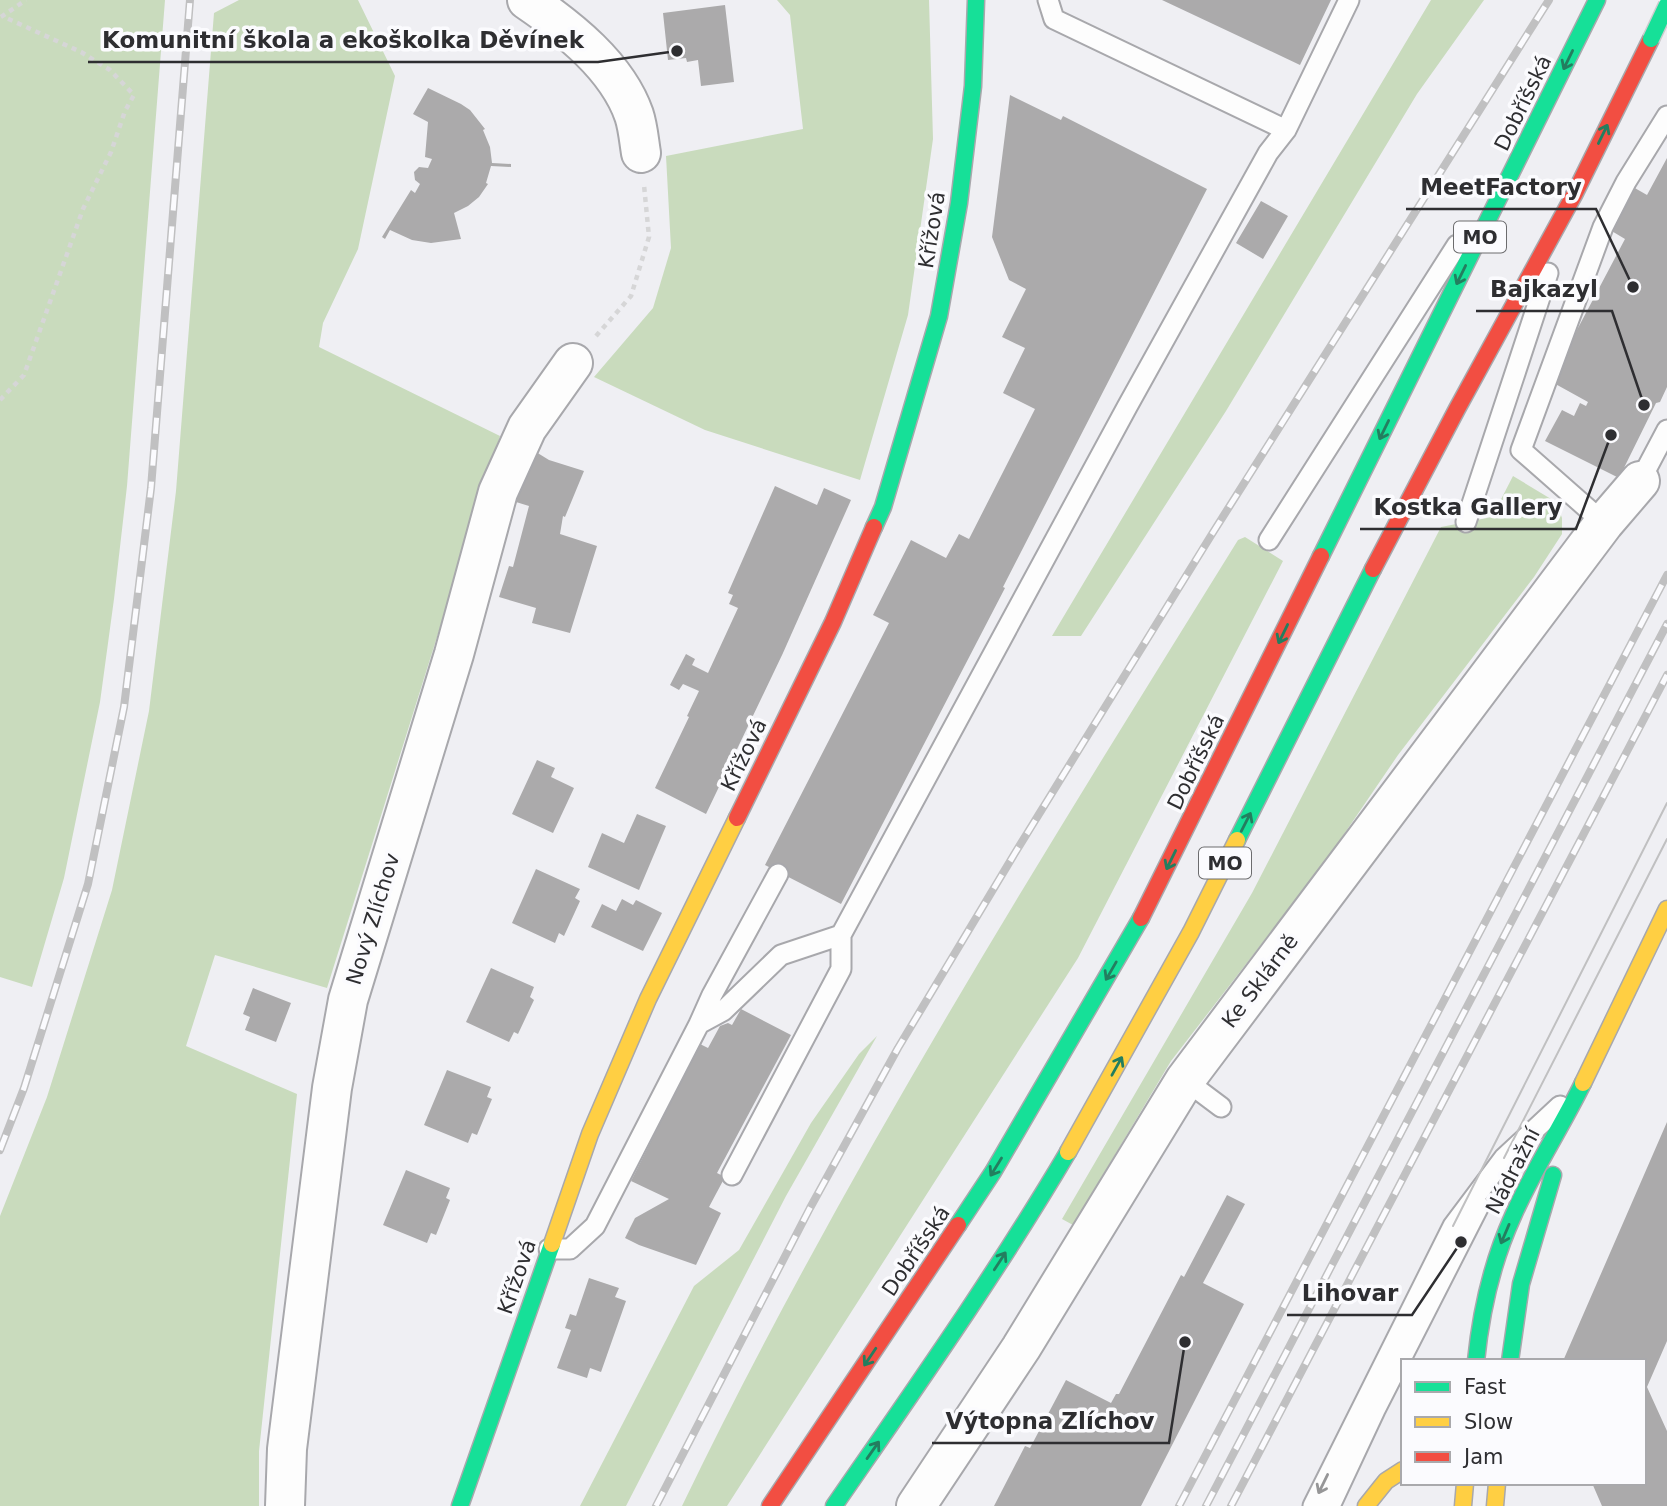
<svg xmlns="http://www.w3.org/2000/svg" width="1667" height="1506" font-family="'DejaVu Sans',sans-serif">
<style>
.green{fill:#c9dbbd}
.building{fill:#abaaab}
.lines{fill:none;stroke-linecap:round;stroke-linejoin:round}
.lane-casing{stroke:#a8a8ac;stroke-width:23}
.street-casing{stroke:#a8a8ac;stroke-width:42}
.fast-casing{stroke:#a8a8ac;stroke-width:19}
.slow-casing{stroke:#a8a8ac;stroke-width:19}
.jam-casing{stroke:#a8a8ac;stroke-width:19}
.path{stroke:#d6d6d7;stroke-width:4.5;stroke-dasharray:5 5;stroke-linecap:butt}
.lane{stroke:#fdfdfd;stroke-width:19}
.street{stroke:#fdfdfd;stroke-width:38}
.fast{stroke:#16e098;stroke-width:16}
.slow{stroke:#ffcf43;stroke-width:16}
.jam{stroke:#f24e42;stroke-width:16}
.tram{stroke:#c0c0c1;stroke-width:2}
.rail-casing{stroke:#c0c0c1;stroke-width:8}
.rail{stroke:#fbfbfe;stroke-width:5;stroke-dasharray:16;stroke-linecap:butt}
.fast-bridge-casing{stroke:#ccccce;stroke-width:19;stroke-linecap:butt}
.fast-bridge{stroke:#16e098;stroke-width:16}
.oneway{stroke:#237e5f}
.oneway2{stroke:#969697}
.labels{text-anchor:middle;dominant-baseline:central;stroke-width:7;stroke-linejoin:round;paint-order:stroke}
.shield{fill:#fbfbfe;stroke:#6c6c6e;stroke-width:2}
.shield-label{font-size:19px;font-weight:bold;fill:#2e2e31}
.street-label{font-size:21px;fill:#2e2e31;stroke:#fbfbfe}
.leader{fill:none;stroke:#2e2e31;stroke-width:2.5}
.callout-dot{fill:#2e2e31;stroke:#fbfbfe;stroke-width:2.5}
.callout-label{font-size:23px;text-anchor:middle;font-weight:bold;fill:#2e2e31;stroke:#fbfbfe;stroke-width:7;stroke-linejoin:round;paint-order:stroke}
</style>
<rect width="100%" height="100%" fill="#efeff3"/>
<path class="green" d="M0,0H165L127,486L114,599L100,702L64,878L32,987L0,977Z
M239,0H358L395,76L358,249L323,323L319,347L500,436L327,988L215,955L186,1046L297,1094L259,1451V1506H0V1216L47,1097L112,890L149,711L176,491L214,13Z
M777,0H929L933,139L908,315L860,480L705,430L594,377L653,308L671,248L666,156L803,129L790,15Z
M1431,0H1484L1417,94L1226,411L1081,636H1052Z
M1513,476L1556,502L1562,518V534L1534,577L1398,755L1325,862L1171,1061L1073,1225L1062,1219L1252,893L1441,527L1492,517Z
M1245,537L1283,561L1078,958L727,1506H682C844,1171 1042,856 1238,540Z
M877,1036L786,1196L626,1506H580L694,1286L739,1250L811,1123L859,1054Z"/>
<path class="building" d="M1162,0H1331L1300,65Z
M725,5L734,82L701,86L698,60L687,62L686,58L668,60L663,13Z
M428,88L461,104L470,110L485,129L483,130L490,147L492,163L511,164V167L491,166L486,183L488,184L479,197L468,206L454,213L461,239L431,243L412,240L390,230L385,239L382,237L411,190L415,193L420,184L415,180L414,172L419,167L428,168L432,159L425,157L428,122L413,114Z
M1010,95L1061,120L1063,116L1207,189L1003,587L1005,588L841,904L765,865L889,623L873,615L911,540L946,558L959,534L969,539L1035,409L1003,393L1025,348L1002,337L1026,289L1009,280L992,237Z
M1667,158V387L1660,402L1656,403L1619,478L1545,441L1562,410L1574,416L1580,403L1586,406L1588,402L1550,381L1625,239L1610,230L1633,187L1647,195Z
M1261,201L1288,216L1263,259L1236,243Z
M536,452L549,460L584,471L565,517L563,516L560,534L597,546L570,633L532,623L536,608L499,597L509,566L513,567L529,506L516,502Z
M775,486L817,505L824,488L851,500L783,653L706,814L655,788L689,717L687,716L699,691L683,684L679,690L670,685L686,654L695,659L692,665L708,673L738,608L729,604L733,595L728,593Z
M537,760L555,768L551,777L574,788L553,833L512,814Z
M637,814L666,826L639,890L588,867L602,833L624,843Z
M536,869L580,889L575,898L580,901L564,936L559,933L555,943L512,923Z
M622,899L633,905L636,900L662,913L643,951L591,927L602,904L616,911Z
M491,968L534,987L530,997L534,1000L518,1034L514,1032L509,1042L466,1022Z
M253,988L291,1003L276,1042L245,1030L250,1017L243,1014Z
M741,1009L791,1035L717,1173L725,1177L709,1207L721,1213L696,1265L639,1245L625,1238L635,1218L669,1199L631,1181L700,1044L708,1048L720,1026L728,1023L732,1025Z
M447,1070L491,1087L487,1097L492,1099L477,1135L472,1133L468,1143L424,1125Z
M1667,1122V1341L1647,1387L1667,1431V1506H1602L1592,1483H1644V1361H1563Z
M406,1170L450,1188L446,1198L450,1200L436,1235L431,1233L427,1243L383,1225Z
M1227,1195L1245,1204L1203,1283L1244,1304L1141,1506H994L1025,1446L1030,1448L1066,1380L1111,1403L1116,1394H1119L1181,1275L1184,1277Z
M589,1278L619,1288L615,1297L626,1301L601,1372L590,1368L587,1378L557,1368L571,1330L565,1328L570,1314L576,1316Z"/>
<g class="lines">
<defs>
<path id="lane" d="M1048,0L1054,19L1286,130
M1640,481L1667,430
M1466,522L1548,273
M1604,523L1521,450L1603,227L1626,182L1667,116
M1269,540L1457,245
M699,1024L712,995L778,874
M1185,1080L1221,1107
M732,1175L841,969V935
M549,1249H570L595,1226L699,1024L723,1011L781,955L841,935L1127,407L1268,153L1286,130L1349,0
M1313,1506L1453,1226L1504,1158L1560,1106
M1330,1506L1375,1410L1479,1206"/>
<path id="street" d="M527,0C568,28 617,66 634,115C638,127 639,141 641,153
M285,1506L287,1449L332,1088L348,1000L454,654L498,492L527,428L573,363
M916,1506L1021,1348L1185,1080L1604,523L1640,481"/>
<path id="fast" d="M874,527L883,507L939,316L959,203L973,86L976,0
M1321,556L1597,0
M1237,840L1373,569
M958,1225L993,1172L1141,918
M1476,1361C1481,1311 1492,1262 1513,1216C1533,1170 1561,1128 1583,1083
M1510,1361L1521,1284L1553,1175
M460,1506L552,1244
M834,1506C914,1390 996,1274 1068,1152"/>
<path id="slow" d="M1583,1083L1667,909
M1068,1152L1191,932L1237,840
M552,1244L590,1134L648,999L737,818
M1366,1506L1386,1481L1403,1470
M1463,1506L1465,1483
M1495,1506L1497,1483"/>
<path id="jam" d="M1373,569L1457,409L1574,195L1651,39
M737,818L833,622L874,527
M1141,918L1321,556
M770,1506L958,1225"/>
</defs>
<use href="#lane" class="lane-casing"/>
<use href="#street" class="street-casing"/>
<use href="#fast" class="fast-casing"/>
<use href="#slow" class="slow-casing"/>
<use href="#jam" class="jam-casing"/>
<path class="path" d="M1,17L26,0
M596,336L631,296L649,237L644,185
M0,400L24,375L83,209L111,152L125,111L134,95L110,70L81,52L2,16"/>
<use href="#lane" class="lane"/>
<use href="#street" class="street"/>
<use href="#fast" class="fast"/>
<use href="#slow" class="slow"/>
<use href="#jam" class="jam"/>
<path class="tram" d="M1504,1158L1667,839
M1453,1226L1667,803"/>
<defs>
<path id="rail" d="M0,1150L24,1088L88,884L124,707L151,488L190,0
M656,1506L810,1208L898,1048L1015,853L1212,534L1549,0
M1179,1506L1667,575
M1206,1506L1667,624
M1231,1506L1667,675"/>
</defs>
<use href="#rail" class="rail-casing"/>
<use href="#rail" class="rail"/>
<defs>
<path id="fast-bridge" d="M1651,39L1667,5"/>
</defs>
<use href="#fast-bridge" class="fast-bridge-casing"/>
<use href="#fast-bridge" class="fast-bridge"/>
</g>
<defs><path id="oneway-shaft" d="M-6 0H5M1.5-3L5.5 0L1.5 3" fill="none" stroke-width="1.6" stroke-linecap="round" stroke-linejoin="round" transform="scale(1.75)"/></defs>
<g class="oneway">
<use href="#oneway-shaft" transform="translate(1568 60) rotate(116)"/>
<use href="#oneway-shaft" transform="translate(1603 134) rotate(-64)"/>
<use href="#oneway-shaft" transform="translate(1461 275) rotate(116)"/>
<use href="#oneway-shaft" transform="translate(1384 430) rotate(116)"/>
<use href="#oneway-shaft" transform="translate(1283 634) rotate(116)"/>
<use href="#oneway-shaft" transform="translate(1246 822) rotate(-63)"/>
<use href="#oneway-shaft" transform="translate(1171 860) rotate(116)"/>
<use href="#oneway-shaft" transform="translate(1111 971) rotate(120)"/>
<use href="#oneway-shaft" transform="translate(1117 1066) rotate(-61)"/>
<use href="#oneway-shaft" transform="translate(996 1167) rotate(122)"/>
<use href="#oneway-shaft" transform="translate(1505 1234) rotate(113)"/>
<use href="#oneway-shaft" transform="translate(1000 1261) rotate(-57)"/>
<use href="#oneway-shaft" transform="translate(870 1357) rotate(124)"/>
<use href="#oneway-shaft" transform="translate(873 1450) rotate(-55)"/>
</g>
<use class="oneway2" href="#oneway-shaft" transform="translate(1323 1484) rotate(116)"/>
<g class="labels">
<g class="shield">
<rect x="1454" y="221.5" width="52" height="31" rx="5"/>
<rect x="1199" y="847.5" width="52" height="31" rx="5"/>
</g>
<g class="shield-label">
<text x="1480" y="237">MO</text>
<text x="1225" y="863">MO</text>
</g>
<g class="street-label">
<text transform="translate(1523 103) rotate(-64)">Dobříšská</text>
<text transform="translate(932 230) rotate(-81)">Křížová</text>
<text transform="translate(744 755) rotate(-64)">Křížová</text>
<text transform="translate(1196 762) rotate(-64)">Dobříšská</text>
<text transform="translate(373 919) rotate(-73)">Nový Zlíchov</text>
<text transform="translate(1260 981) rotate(-53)">Ke Sklárně</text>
<text transform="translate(1513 1171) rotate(-63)">Nádražní</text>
<text transform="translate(916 1251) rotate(-56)">Dobříšská</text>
<text transform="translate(517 1277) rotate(-71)">Křížová</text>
</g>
</g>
<path class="leader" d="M677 51L598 62H88M1633 287L1596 209H1406M1644 405L1612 311H1476M1611 435L1576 529H1360M1461 1242L1412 1315H1287M1185 1342L1169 1443H932"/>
<g class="callout-dot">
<circle cx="677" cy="51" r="7"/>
<circle cx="1633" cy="287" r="7"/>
<circle cx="1644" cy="405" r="7"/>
<circle cx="1611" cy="435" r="7"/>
<circle cx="1461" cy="1242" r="7"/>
<circle cx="1185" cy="1342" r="7"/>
</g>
<g class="callout-label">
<text x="343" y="48">Komunitní škola a ekoškolka Děvínek</text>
<text x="1501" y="195">MeetFactory</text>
<text x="1544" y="297">Bajkazyl</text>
<text x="1468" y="515">Kostka Gallery</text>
<text x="1350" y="1301">Lihovar</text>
<text x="1050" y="1429">Výtopna Zlíchov</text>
</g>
<rect x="1401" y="1359" width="245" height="126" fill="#fbfbfe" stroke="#a9a9ac" stroke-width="2"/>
<rect x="1415" y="1382" width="35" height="10" fill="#16e098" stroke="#a9a9ac" stroke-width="2"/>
<text x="1464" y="1394" font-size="21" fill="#2e2e31">Fast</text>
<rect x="1415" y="1417" width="35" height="10" fill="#ffcf43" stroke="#a9a9ac" stroke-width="2"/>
<text x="1464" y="1429" font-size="21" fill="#2e2e31">Slow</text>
<rect x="1415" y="1452" width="35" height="10" fill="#f24e42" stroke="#a9a9ac" stroke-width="2"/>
<text x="1464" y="1464" font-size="21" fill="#2e2e31">Jam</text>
</svg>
